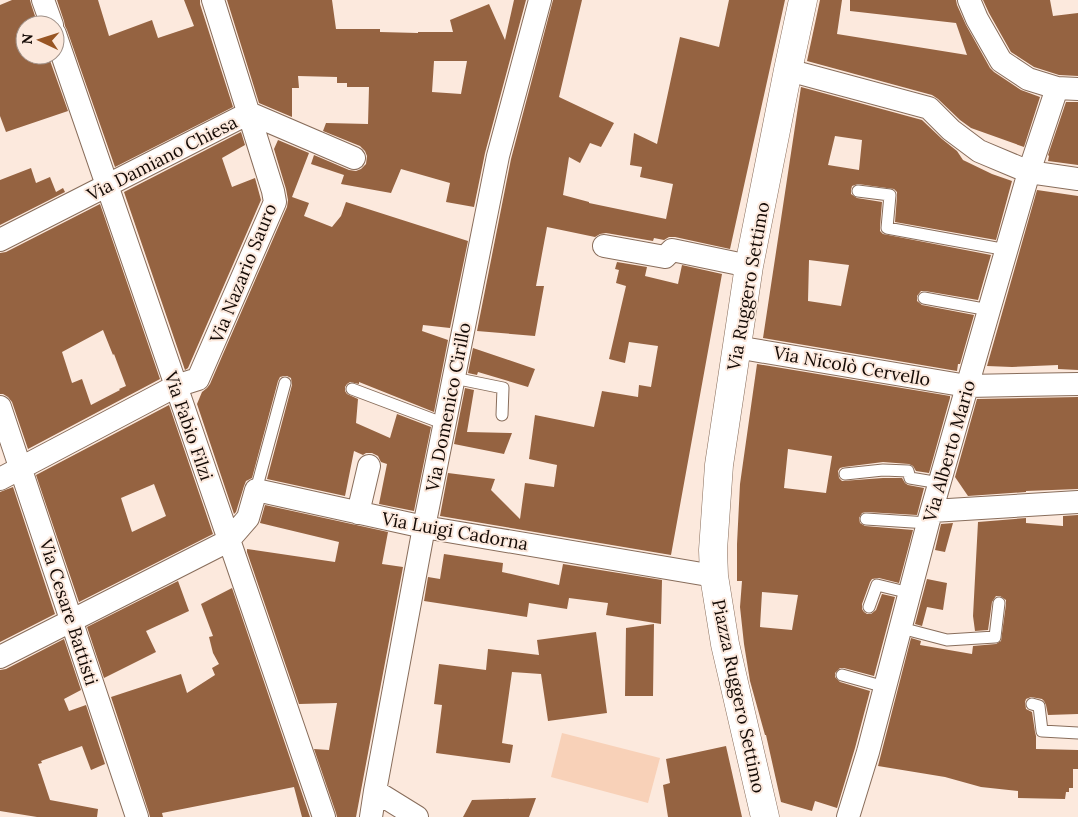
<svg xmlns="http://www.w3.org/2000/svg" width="1078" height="817" font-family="Lora,serif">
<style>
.green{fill:#f8d1b8}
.building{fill:#956341;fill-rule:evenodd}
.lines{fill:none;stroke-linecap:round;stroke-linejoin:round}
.service-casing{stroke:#886d5b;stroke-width:13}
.minor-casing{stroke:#886d5b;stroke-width:24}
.tertiary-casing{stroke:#886d5b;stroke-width:29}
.service{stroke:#fff;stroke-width:11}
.minor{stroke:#fff;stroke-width:22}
.tertiary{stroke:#fff;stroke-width:28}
.labels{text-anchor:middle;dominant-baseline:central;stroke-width:4;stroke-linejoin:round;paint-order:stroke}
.street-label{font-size:18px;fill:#140a05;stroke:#fce9dd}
</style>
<rect width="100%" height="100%" fill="#fce9dd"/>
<path class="green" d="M562,733L660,758L648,803L551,777Z"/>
<path class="building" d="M12,0H30L31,4L38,25H25V55H48L68,111L6,132L0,116V5Z
M57,0H98L109,36L152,20L158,38L194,26L184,0H200V4L233,107L115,167L67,30L65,26L64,21Z
M227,0H332L336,29H380V32L418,33V32H453L450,20L489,4L505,40L514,0H526L485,153L474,207L446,202L450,183L401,169L391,193L341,184L344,175L311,164L314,155L349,170L356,171L361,169L366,164L367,156L365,151L360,146L323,131L326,123L368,124L369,87H347V83H337V77L298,76L299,88H292V117L259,103ZM434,61H467L461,94L432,92Z
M553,0H582L559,97L614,123L601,147L590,143L580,163L569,157L563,195L589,202V203L666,219L673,184L640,177L642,167L630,165L634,133L657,144L680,37L719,47L729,0H785L730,249L675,237H669L664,240L654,238L653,241L606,233L600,234L595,237L547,227L536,286H544L535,336L477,331L511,159Z
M820,0H842L837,34L967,55L956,23L850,11V0H956L957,5L966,25L990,68L994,72L1021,90L1040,97L1024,147L971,128L960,120L938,99L932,95L807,61Z
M983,0H1050L1053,16L1078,13V76L1059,75L1034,67L1011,52L989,13Z
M801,87L922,120L942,139L957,151L963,160L992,174L1012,181L996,240L895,222L897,196V192L894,189L858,184L852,186L851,190V194L857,198L882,202L880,227V231L883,234L991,255L978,300L925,291H921L917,296V301L922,305L974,315L960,364H958L957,371L763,338ZM835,136L862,140L859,170L828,165ZM809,260L849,265L841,306L808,301Z
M1066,102H1078V165L1048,161L1049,156L1048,155Z
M241,132L245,145L222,158L232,187L255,178L261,200L188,368L185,370L124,192Z
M278,140L309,153L292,197L309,203L304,216L332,227L341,216L346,202L468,241L450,328L423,325L422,331L448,340L434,412L359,382V384L350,382L347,384L345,387V391L347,394L358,399L356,423L390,438L397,414L431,427L414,511L379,504L387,464L381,462L378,456L372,453H366L363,455L354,451L345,496L267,479L292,385L291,378L287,376H284L280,377L278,381L252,478L246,481L244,486L236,512L234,514L197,404L202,392L207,388L210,384L287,207L288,200L286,189L274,149Z
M31,168L36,183L50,177L56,192L63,188L65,192L0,225V180Z
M1037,190L1078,196V370L1058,369V365L1012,367L987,366Z
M100,204L160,379L28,449L12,402L8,397L3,394H0V253L6,252ZM103,330L113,355L114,354L126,386L119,389L120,390L91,405L82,379L72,383L62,352Z
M617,262L647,267L645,276L678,284L682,265L722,274L671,555L440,516L448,473L495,479L491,490L520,519L525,483L554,487L557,465L529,459L535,415L594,427L602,391L638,397L639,385L651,387L658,346L629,342L625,363L609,359L626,286L616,283L619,270L615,269Z
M473,348L535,369L528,387L478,372L477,375L468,373Z
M757,364L950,396V398L929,473L916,471L913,466L909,464L883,462L844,467L840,468L838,471L839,478L842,481L883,478H902L905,483L908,485L924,488L917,515L866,512L862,513L859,518L860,523L865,526L913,530L899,583L879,578L872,579L870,582L862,604V609L864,612L867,614H871L876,610L882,594L895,597L874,676L844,668H840L835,673V677L840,682L870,691L855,748L837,808L815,801L812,811L781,802L766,735H765L750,681L744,644L740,607L742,581H737V544L740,484ZM788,449L832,456L826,493L784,488ZM762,592L798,595L792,630L760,627Z
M465,388L474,390L467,432L512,433L504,454L454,444Z
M1078,397V489L1026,491V492L968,496L955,477L977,399Z
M169,405L213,534L79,602L36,475ZM154,484L166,516L132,532L121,498Z
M13,487L55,614L0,642V492Z
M265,505L388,532L382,564L403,567L356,817H337L336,813L314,749L329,750L337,703L299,704L247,552V549L335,562L339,542L260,523Z
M1078,515V714L1048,715L1046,705L1044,701L1042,699L1031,697L1026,699L1025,702L1026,709L1032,712L1035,732L1036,736V749L1078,750V769H1073V788H1069V792H1066L1065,799L1018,798V791L981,787L945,777L878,766L911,638L921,641L920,645L972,654L973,646L996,644L1001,641L1006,604V600L1000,596H996L992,602L988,630L975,631L973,616L978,522L1026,518V523L1063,526V516Z
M953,523L945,552L935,550L941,524Z
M444,554L503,563L502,572L559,585L563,564L662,580L661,624L606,615L608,603L569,598L567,609L529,603L527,617L424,601L428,577L440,579Z
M927,579L947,583L943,610L927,607L922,626L915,624Z
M178,581L189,611L146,631L156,652L104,678L87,627Z
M232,588L310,817H302L294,787L162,813L163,817H150L149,813L111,697L181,674L187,693L215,675L212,668L219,664L213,653L209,637L213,636L201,604Z
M654,624L653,696H625L626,628Z
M596,632L607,713L548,721L541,674L512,672L502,743L513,745L510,763L436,753L442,705L434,704L439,664L486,670L488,649L539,655L537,640Z
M64,639L81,690L64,699L69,711L86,705L105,764L91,770L82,746L41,761L42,763L38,764L50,800L98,809L97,817H37L0,811V670L6,669Z
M726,746L742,817H668L663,785L670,783L666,759Z
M536,798L529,817H463L472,800Z"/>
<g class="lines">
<defs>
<path id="service" d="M858,191L890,195L887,228L1007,250
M924,298L989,310
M454,378L503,388L502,415
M352,389L445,424
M845,474L883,470L908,471L910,478L940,483
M256,490L285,383
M866,519L928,523
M869,607L877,585L910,593
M901,628L947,640L995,637L999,603
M842,675L885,687
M1032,704L1039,706L1042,731L1078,733"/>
<path id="minor" d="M43,0L52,25
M969,0L977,19L1001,61L1028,79L1057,88L1078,89
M55,34C146,295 234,556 324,817
M788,70L929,108L951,130L979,151L1029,172L1078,179
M0,240L249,113L354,158
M604,246L665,257L672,250L749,266
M736,347L967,386L1078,384
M0,407L137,817
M0,479L176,386L198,379L275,202L273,191L213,0
M932,511L1078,502
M358,513L369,466
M0,657L228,541L248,518L256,490L424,527L714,576
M375,791L417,817
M371,817L375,791L424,527L498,156L540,0
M848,817L868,752L928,523L989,310L1029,172L1057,88"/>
<path id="tertiary" d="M765,817L725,644L714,576L713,550L719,465L749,266L788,70L803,0"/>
</defs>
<use href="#service" class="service-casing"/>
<use href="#minor" class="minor-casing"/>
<use href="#tertiary" class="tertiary-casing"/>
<use href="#service" class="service"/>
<use href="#minor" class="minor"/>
<use href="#tertiary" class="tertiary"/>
</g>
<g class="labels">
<g class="street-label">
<text transform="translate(162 158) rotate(-27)">Via Damiano Chiesa</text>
<text transform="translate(243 273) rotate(-68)">Via Nazario Sauro</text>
<text transform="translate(748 286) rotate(-80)">Via Ruggero Settimo</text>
<text transform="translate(852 366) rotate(10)">Via Nicolò Cervello</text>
<text transform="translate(448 407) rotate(-79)">Via Domenico Cirillo</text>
<text transform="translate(189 426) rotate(71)">Via Fabio Filzi</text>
<text transform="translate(949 451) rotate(-74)">Via Alberto Mario</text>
<text transform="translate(455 531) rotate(10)">Via Luigi Cadorna</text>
<text transform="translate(69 612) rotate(72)">Via Cesare Battisti</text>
<text transform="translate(739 696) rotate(78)">Piazza Ruggero Settimo</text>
</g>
</g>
<g transform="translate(40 40) rotate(274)"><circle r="24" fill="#fce9dd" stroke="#9f9087"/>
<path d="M0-4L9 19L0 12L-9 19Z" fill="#985523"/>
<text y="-8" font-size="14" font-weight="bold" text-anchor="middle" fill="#140a05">N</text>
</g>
</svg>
